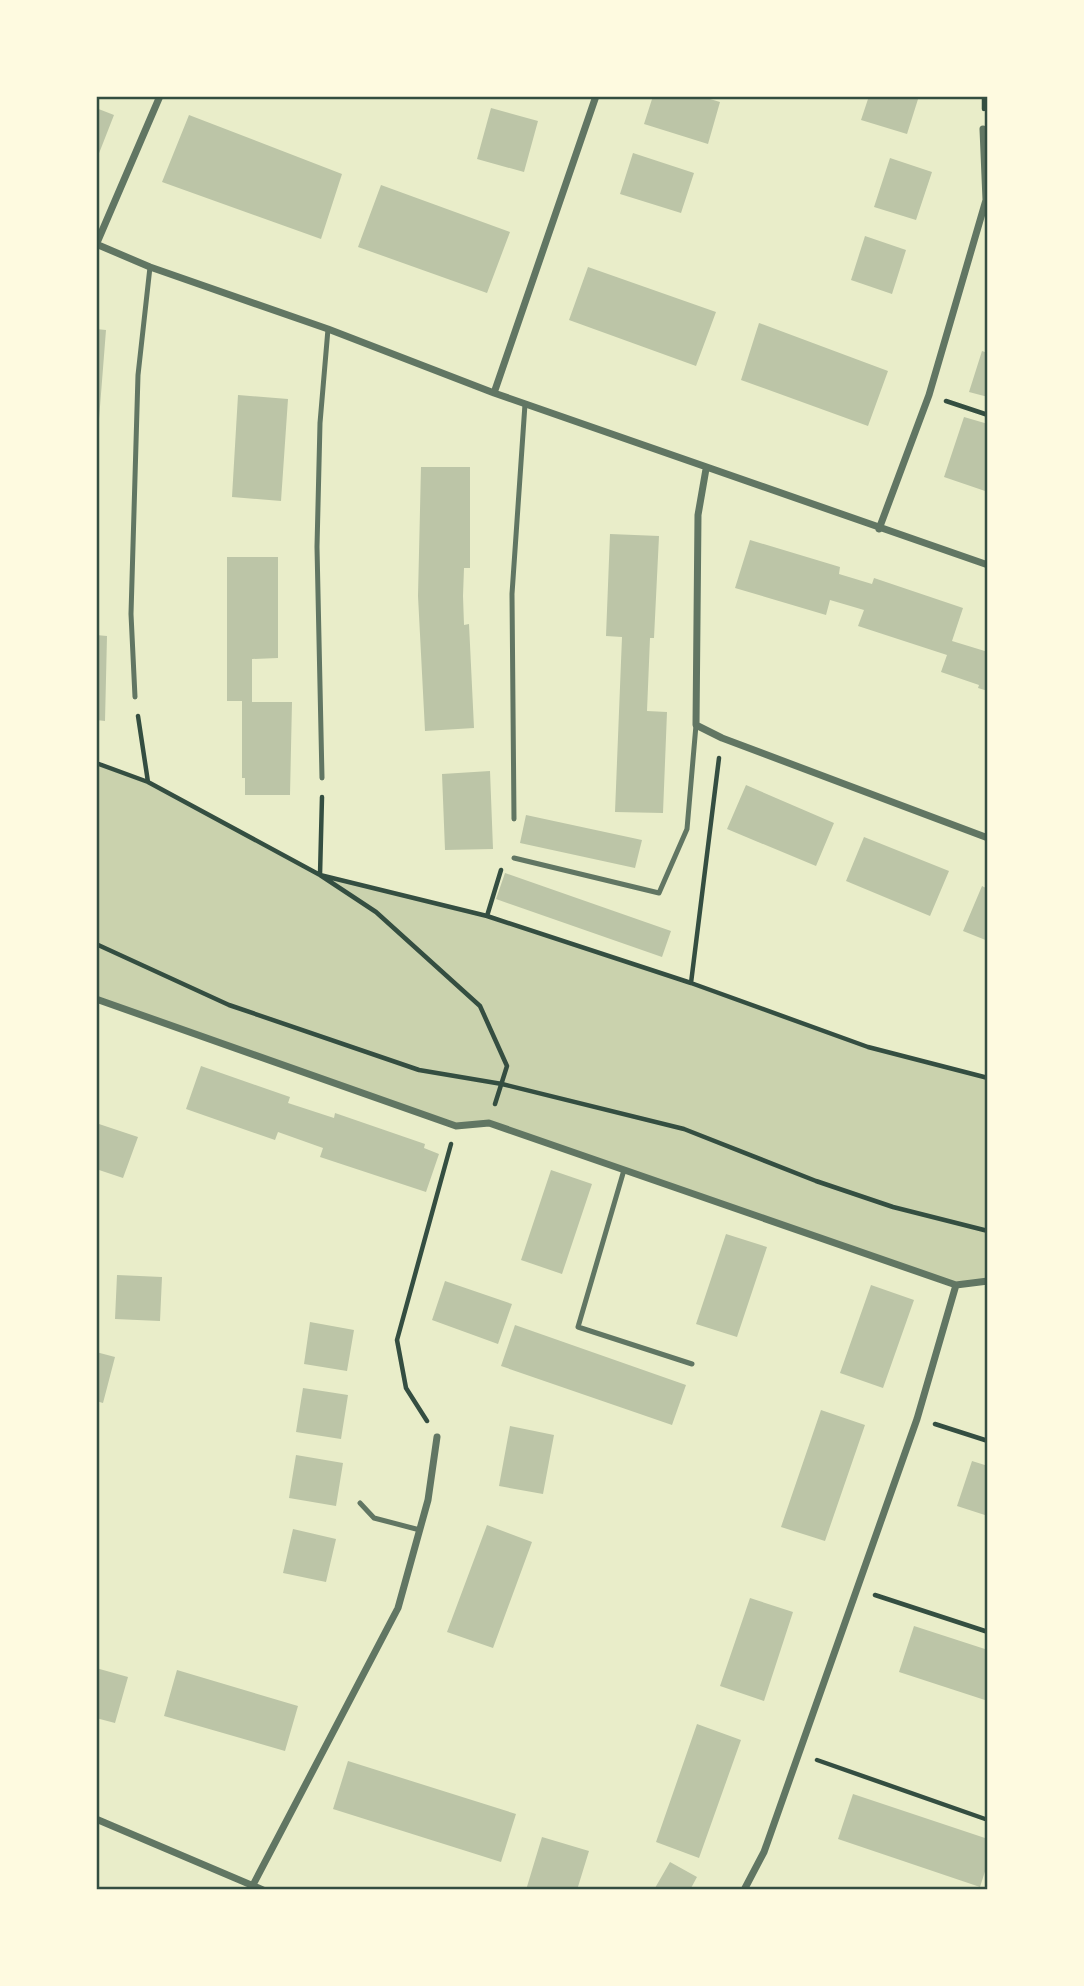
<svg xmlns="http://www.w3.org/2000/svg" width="1084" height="1986" font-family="Figtree,sans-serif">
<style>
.green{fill:#cad2ad}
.building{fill:#bcc5a7}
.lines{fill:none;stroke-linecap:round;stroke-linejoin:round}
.path{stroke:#344e41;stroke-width:4.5}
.service{stroke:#617663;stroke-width:5}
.minor{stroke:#617663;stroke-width:7}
.neatline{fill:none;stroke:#344e41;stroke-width:2.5}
</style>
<rect width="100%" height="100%" fill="#e9edc9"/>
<path class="green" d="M96,763L148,782L320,875L487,916L691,983L868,1047L988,1078V1281L956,1285L489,1123L456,1126L96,999Z"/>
<path class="building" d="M653,96H700L720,102L708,144L644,124Z
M869,96H919L907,134L861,120Z
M96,108L114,115L96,161Z
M491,108L538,121L524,172L477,159Z
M189,115L342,174L321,239L162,182Z
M633,153L694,173L681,213L620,194Z
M890,158L932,172L916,220L874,207Z
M381,185L510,232L487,293L358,247Z
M865,236L906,250L892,294L851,280Z
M588,267L716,312L696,366L569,320Z
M759,323L888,371L868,426L741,380Z
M96,329L106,330L98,432H96Z
M982,351L988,353V397L969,392Z
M238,395L288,399L281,501L232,497Z
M964,417L988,424V492L944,477Z
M421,467H470V568H464L463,596L464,625L469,624L474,728L425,731L418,596Z
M610,534L659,536L654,638H650L647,711L667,712L663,813L615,812L622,637L606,636Z
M750,540L840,567L839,574L872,584L874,578L963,608L952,641L988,652V691L978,688L979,685L941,672L947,655L858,626L864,610L830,600L826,615L735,588Z
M227,557H278V658L252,659V702H292L290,795H245V778H242V701H227Z
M96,635L107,636L105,721L96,720Z
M490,771L493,849L445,850L442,774Z
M746,785L834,823L816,866L727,829Z
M526,815L642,840L635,868L520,843Z
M864,837L949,871L930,916L846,881Z
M505,873L671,931L662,957L496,899Z
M982,886L988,889V941L963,931Z
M201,1066L290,1097L288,1103L334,1118L335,1113L425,1144L424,1148L439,1154L426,1192L320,1157L323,1148L278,1132L275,1140L186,1109Z
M96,1123L138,1137L123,1178L96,1169Z
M551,1170L592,1184L562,1274L521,1260Z
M726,1234L767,1247L737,1337L696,1324Z
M117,1275L162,1277L160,1321L115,1319Z
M445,1281L512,1304L498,1344L432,1320Z
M871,1285L914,1300L883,1388L840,1373Z
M310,1322L354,1330L347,1371L304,1364Z
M515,1325L686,1385L672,1425L501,1366Z
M96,1352L115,1357L103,1403L96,1401Z
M303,1388L348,1395L341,1439L296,1432Z
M821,1410L865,1425L825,1541L781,1527Z
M510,1426L554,1435L543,1494L499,1486Z
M296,1455L343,1463L336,1506L289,1498Z
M972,1461L988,1466V1516L957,1506Z
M487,1525L532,1542L493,1648L447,1632Z
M293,1529L336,1539L326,1582L283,1573Z
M750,1598L793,1612L764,1701L720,1686Z
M914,1626L988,1650V1701L899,1672Z
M96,1668L128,1677L115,1723L96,1718Z
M177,1670L298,1706L285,1751L164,1716Z
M697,1724L741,1740L699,1858L656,1842Z
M348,1761L516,1814L501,1862L333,1809Z
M853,1794L988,1839V1862L980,1887L838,1839Z
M542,1837L589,1851L577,1890H526Z
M670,1862L697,1877L690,1890H659L655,1888Z"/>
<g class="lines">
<path class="path" d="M984,109V96
M946,401L988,415
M138,716L148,782
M96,763L148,782L320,875L487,916L691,983L868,1047L988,1078
M322,797L320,875L376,912L480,1006L507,1066L495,1104
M487,916L501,870
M96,944L229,1005L419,1070L502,1084L684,1129L816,1181L893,1207L988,1231
M691,983L719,758
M427,1421L406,1388L397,1340L451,1144
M935,1424L988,1441
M875,1595L988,1632
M817,1760L988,1820"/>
<path class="service" d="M135,697L131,614L138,375L150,267
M322,778L317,547L320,423L328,329
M514,819L512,594L525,404
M514,858L659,893L687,829L696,725
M624,1170L578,1327L692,1364
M360,1503L374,1518L420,1530"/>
<path class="minor" d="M96,244L150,267L328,329L494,393L988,565
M96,245L160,96
M494,393L596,96
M706,469L698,515L696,725L722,738L988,838
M879,529L929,395L986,200L983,129
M96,999L456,1126L489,1123L956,1285
M96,1819L263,1890
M253,1885L398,1608L428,1500L437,1437
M744,1890L764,1852L917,1419L956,1285L988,1281"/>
</g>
<rect width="1084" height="1986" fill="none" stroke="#fefae0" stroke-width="196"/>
<rect x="98" y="98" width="888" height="1790" class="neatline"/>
</svg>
